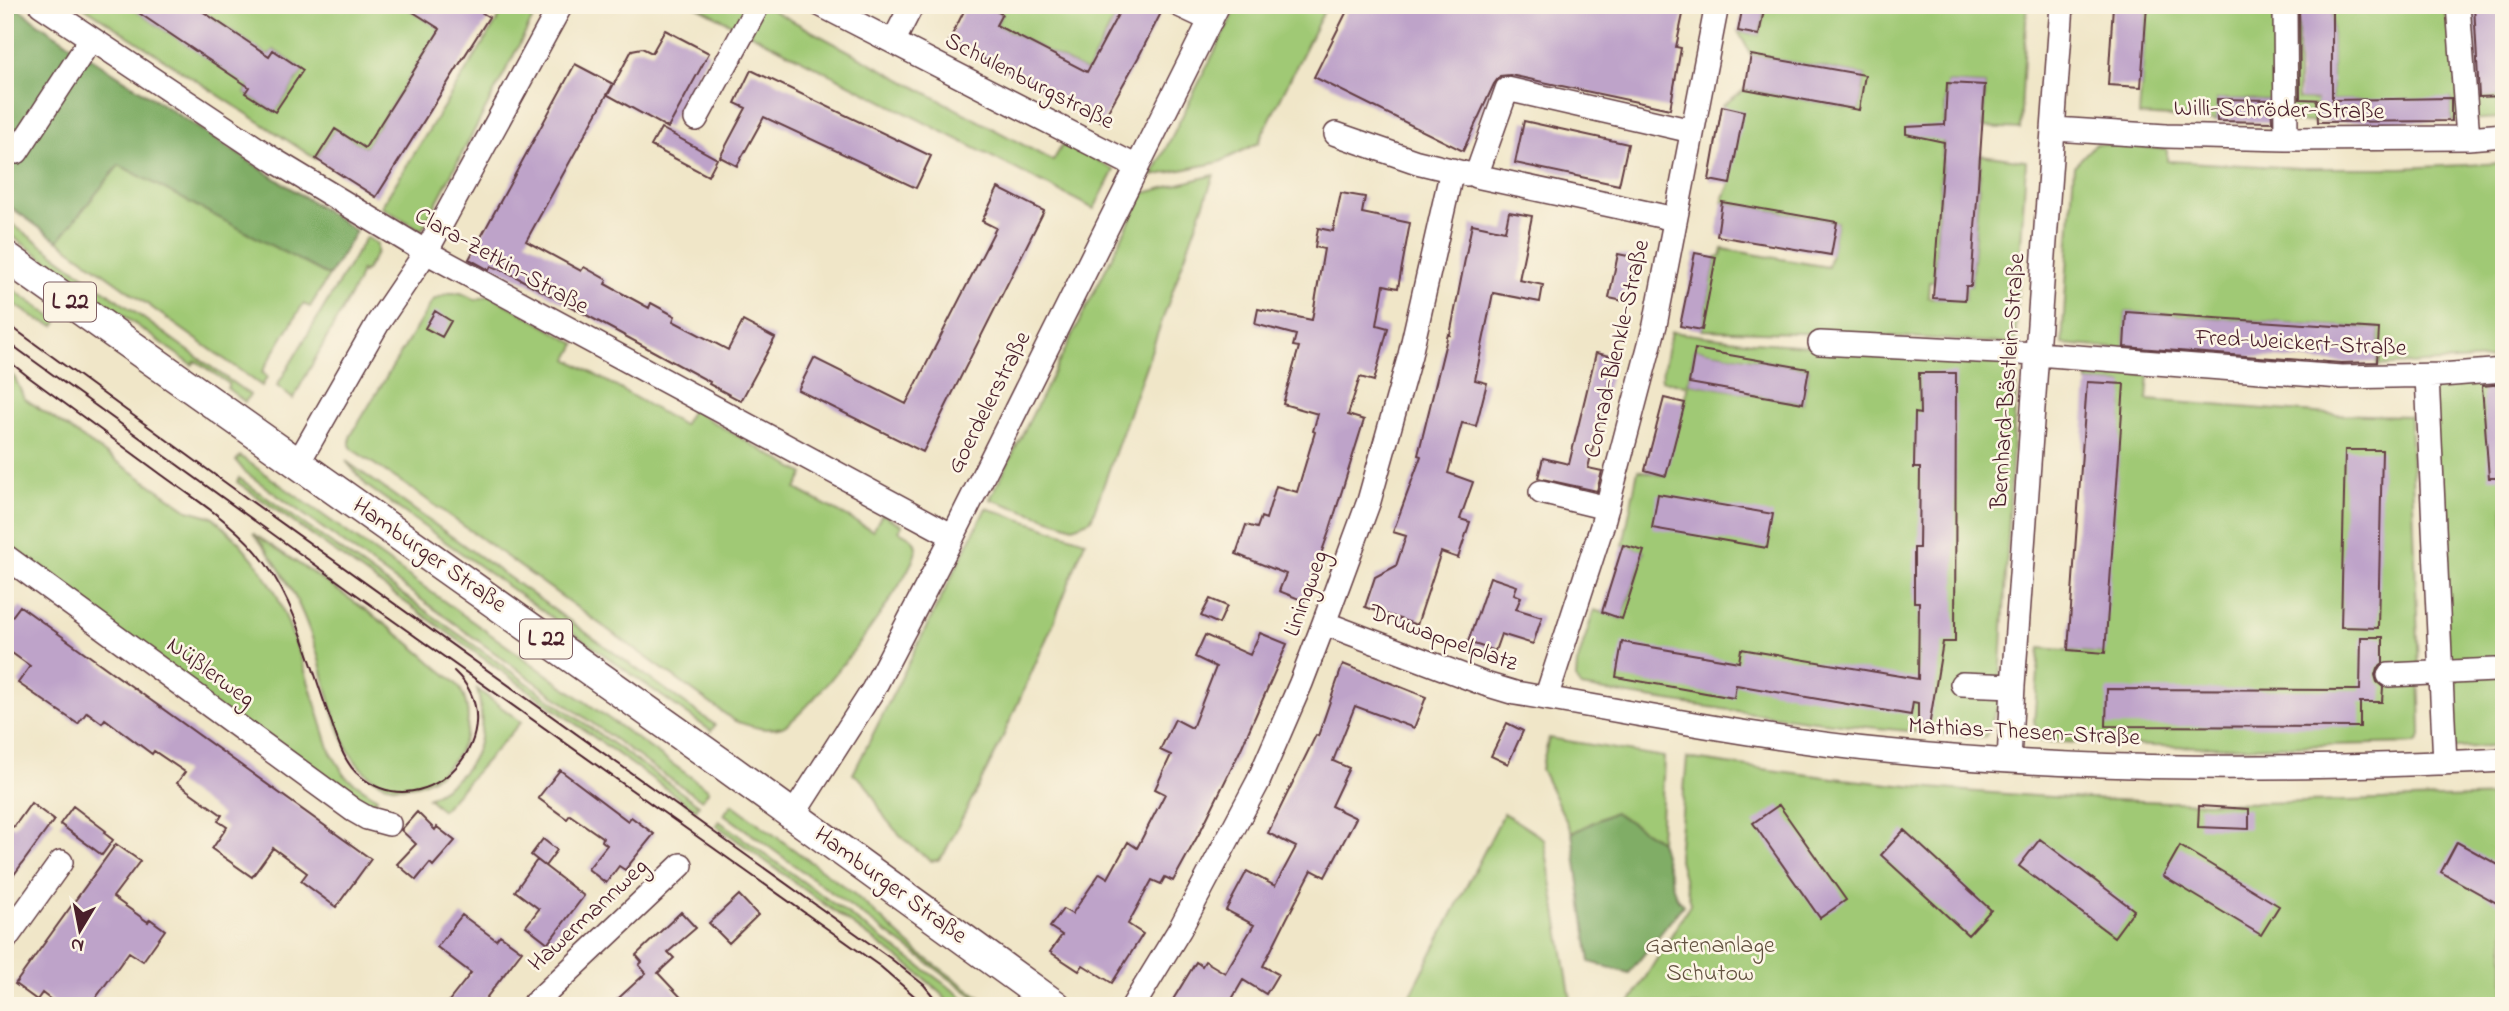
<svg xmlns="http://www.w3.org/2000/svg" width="2509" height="1011" font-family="'Indie Flower',sans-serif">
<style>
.green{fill:#a0c974;stroke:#757450;stroke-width:2;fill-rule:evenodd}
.forest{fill:#80ad66;stroke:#656648;stroke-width:2}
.building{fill:#bea3c9}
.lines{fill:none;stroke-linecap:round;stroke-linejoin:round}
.minor-casing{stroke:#633d43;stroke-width:26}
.major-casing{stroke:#633d43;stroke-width:33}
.minor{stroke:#fff;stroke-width:23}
.major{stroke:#fff;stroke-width:30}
.tram{stroke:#4a1f2b;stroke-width:2}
.labels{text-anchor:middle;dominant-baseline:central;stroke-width:5;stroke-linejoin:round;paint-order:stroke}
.shield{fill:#fcf5e5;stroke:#7f5f63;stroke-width:2}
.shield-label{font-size:23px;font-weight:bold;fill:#4a1f2b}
.street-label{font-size:24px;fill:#4a1f2b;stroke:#fcf5e5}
.park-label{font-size:24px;fill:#645241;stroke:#fcf5e5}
</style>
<rect width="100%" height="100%" fill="#fcf5e5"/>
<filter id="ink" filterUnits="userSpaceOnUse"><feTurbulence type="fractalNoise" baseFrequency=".0143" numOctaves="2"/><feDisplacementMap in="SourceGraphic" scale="14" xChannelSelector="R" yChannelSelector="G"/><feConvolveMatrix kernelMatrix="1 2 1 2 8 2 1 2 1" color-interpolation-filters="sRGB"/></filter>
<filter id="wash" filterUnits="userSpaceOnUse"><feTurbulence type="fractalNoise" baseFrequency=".00686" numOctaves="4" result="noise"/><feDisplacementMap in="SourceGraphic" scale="28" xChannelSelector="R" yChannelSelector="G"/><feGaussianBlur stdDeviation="1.57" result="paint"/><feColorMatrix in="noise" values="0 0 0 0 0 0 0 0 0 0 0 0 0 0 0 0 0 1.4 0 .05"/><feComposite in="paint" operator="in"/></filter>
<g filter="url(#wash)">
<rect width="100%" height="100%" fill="#f0e6c8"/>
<path class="green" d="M5,5H14L39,24L356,231L310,307L303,304L262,372L267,377L262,386L5,203Z
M81,5H127L249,86L245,93L275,112L303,70L274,50L269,56L193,5H402L440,29L365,148L335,129L316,159Z
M507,5H540L422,230L381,207Z
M694,5H763L1053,161L1064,142L1114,170L1094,209Z
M985,5H1121L1087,72L996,25L1002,14Z
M1238,5H1327L1258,143L1220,162L1152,176Z
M1765,5H2027L2020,129L1983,127L1985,85L1947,83L1934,282H1929L1928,297L1965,300L1966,286H1971L1981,155L2026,161L2015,344L1887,336L1702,330L1716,257H1721L1723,249L1828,267L1837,222L1722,202L1730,184L1722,106L1745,89L1859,110L1865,75L1751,55L1738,31L1759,35Z
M2147,5H2298V99L2317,100L2318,122H2272L2271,100L2217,99V120L2139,115Z
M2332,5H2474L2478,97L2498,96L2499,118L2451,121V98L2397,121L2372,122V100H2332Z
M2095,144L2167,149V161L2299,168H2402L2504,163V358L2377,366L2379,329L2126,312L2124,349L2062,344L2074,166Z
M1214,175L1091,520L1073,527L990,499L1144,193Z
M5,219L250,395L245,402L227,388L229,384L196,361L192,365L5,231Z
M366,237L377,244V253L366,270L363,273L361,270L357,283L293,399L277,386Z
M5,284L58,321L55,326L38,320L5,298Z
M448,293H461L476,300L490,295L576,344L568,359L683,425L692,410L804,474L796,489L873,531L882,514L902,525L899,531C907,536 916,538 916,549C915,576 807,718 782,727C766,732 750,726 735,721L415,491L353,450L350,445V437L433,300Z
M1671,332L1753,342L2008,359L2017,367L1999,704L1985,738C1849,727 1715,710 1581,687L1576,678L1577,664L1594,610L1622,619L1644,552L1623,545L1638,470L1665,476L1688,386L1661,380ZM1695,349L1809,369L1803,403L1689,383Z
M5,369L15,378L24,398L188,510L213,517L239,542L258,565L276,593L288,623L301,658L330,751L346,777L377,798L367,818L5,556Z
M2087,370L2149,375L2147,400L2329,414L2410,416L2421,729V736L2417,743L2244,747L2152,746L2041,741L2034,722L2040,648L2104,653L2123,384L2087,382Z
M2504,370V745L2444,749L2427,376Z
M240,456L709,790L702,800L657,770L245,472L236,461Z
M346,461L715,725L711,731L367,486Z
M239,478L699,805L696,810L237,482Z
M986,508L1085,541L1053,624L997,750L944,854L938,860L931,861C914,849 898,835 886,819C875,803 871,784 853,774Z
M253,533C316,576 382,617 438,668C445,674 457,682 461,690C492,754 409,820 361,768C335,740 327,685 316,649C301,604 284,570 253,533Z
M477,689L521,722L442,810L428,798C476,773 490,740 477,689Z
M1549,738L1664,757L1660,841L1614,812L1572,833L1541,769Z
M1687,758C1847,783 2008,798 2169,802C2280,805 2392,799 2504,796V1006H1628L1691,903L1678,856Z
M732,804L854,894L919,953L992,1006H987L724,814Z
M1504,813L1544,839L1572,1006H1405Z
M719,821L975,1006H951L940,992L912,968L716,825Z"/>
<path class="forest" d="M5,5H14L39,24L356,231L329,276L119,165L58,241L5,203Z
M1614,812L1660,841L1676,897L1683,905L1629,973L1590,962L1572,833Z"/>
<g id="blocks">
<path class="building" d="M127,5H193L269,56L273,50L303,70L275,112L245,93L249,87Z
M402,5H469L489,17L376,197L316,159L335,129L365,148L440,29Z
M967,5H985L1002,14L996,25L1087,72L1123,5H1165L1138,58L1102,122L949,41Z
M1350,5H1685L1676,47L1681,48L1670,109L1510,75L1500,76L1494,84L1463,151L1314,77Z
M1743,5H1765L1759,35L1738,31Z
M2113,5H2147L2141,87L2108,85Z
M2299,5H2332V100L2451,98V121L2318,122L2317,100H2325L2300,99Z
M2474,5H2504V96L2479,97Z
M665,30L709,53L668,128L608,95L632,50L642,48L652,53Z
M1751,55L1865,75L1859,110L1745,89Z
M575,64L613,84L526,241L581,271L584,267L607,280L605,284L649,308L651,303L675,316L673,321L728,350L743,321L775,338L741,401L709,384L710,382L509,273L491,266L489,270L469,259Z
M751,70L931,156L916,188L764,117L737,166L720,157L746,108L735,103Z
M1947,83L1985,85L1971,286H1966L1965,300L1933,298L1944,142L1906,134V127L1945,125Z
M2217,99L2271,100L2272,122L2217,121Z
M1722,106L1744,111L1730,184L1709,180Z
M1524,121L1628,144L1619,185L1515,163Z
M661,128L717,159L708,176L651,146Z
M998,188L1044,211L923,452L798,390L814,358L906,404L996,228L982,221Z
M1341,193L1365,197L1362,213L1410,223L1398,288L1384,285L1377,325L1388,328L1374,381L1360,377L1348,415L1364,420L1330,529L1304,601L1279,591L1286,574L1236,554L1246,525L1257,528L1261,517L1266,519L1276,486L1297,492L1315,432L1313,431L1318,414L1283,404L1299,347L1293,346L1296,335L1255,324L1258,309L1312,320L1324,249L1315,247L1318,228L1333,231Z
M1722,202L1837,222L1831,255L1717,236Z
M1509,212L1532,216L1519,280L1543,285L1540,302L1493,293L1475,380L1487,383L1476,426L1462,423L1448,473L1473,482L1460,519L1470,522L1458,558L1441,552L1417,625L1365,607L1375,577L1396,566L1406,536L1393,532L1421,456L1418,455L1448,334L1450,335L1472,224L1505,231Z
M1695,253L1716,257L1702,330L1680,326Z
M1618,254L1638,258L1628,302L1609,298Z
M435,311L451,321L442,337L425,328Z
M2126,312L2379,329L2377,362L2341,363L2124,347Z
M1695,349L1809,369L1803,403L1689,383Z
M1596,353L1615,357L1588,468L1602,471L1597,491L1538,478L1543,458L1569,464Z
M1919,373H1956L1955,642H1943L1929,727L1918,726V703L1913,702L1911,715L1736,685L1734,698L1616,677L1622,642L1739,662L1741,649L1918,679L1919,602H1914V548H1919L1920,468H1914L1915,413L1920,414Z
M2087,382L2124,384L2105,653L2068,650Z
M2504,384V478H2489L2482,386Z
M1664,398L1685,403L1666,476L1645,470Z
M2345,450H2382L2378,628L2341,627Z
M1658,494L1773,514L1767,548L1652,528Z
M1623,545L1644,551L1622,619L1602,612Z
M1490,577L1517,586L1514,594L1521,597L1516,609L1542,617L1533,644L1501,634L1495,651L1468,642Z
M1210,599L1227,606L1219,624L1201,616Z
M20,606L371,859L336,907L301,881L307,873L273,848L252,877L212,849L227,827L218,821L222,815L177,783L185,772L154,751L152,754L105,719L102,723L87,712L78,724L18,683L30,666L5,648V626Z
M1260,633L1287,644L1240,751L1201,830L1173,881L1165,877L1161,884L1152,880L1128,924L1143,934L1112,983L1083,965L1079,971L1050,952L1062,935L1050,927L1063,909L1072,914L1100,873L1108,878L1128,842L1137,848L1165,794L1155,789L1171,755L1160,750L1175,719L1192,728L1216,667L1195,657L1205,635L1250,655Z
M2361,637H2383V663L2377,668L2375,675L2377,682L2383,687L2382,702H2360V727L2106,726L2107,689L2360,690Z
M1343,664L1426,697L1414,728L1355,706L1333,761L1349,768L1331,806L1356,818L1325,877L1312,870L1287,918L1263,966L1278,974L1266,994L1243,980L1228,1006H1169L1196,962L1202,966L1205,961L1225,973L1254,925L1226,910L1247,871L1275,886L1296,847L1268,833L1316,735L1318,736Z
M1507,723L1523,731L1508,764L1491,756Z
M560,770L628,821L631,817L654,834L625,870L619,866L606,883L588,869L607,845L602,841L603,838L570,815L567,819L538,798Z
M31,803L54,820L5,887V821L14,827Z
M1779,805L1846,900L1820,918L1753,823Z
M73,806L106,831L104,833L113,840L102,855L60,824Z
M2199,806L2249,809V829L2198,827Z
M417,812L435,830L437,827L455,841L433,866L430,863L416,880L397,864L416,844L401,830Z
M1904,830L1991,910L1968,935L1881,855Z
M543,839L557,850L545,866L531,855Z
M2040,839L2134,910L2114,937L2019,866Z
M2457,842L2504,868V907L2441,872Z
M116,844L140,861L113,897L148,922L150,919L165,930L143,961L129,952L90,1006H59L42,993L37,1000L15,984Z
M2180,846L2279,906L2261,935L2163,876Z
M537,860L584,896L548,943L526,926L539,909L515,891Z
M739,895L758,915L729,943L709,923Z
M681,912L696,928L668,952L674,958L658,973L689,1006H610L646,973L639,965L642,962L636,955Z
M462,915L496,940L500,935L522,951L480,1006H445L471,973L437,947Z"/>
</g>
</g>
<g filter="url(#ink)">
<use href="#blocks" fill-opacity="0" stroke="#633d43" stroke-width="2"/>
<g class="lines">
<defs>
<path id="minor" d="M41,5L277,162L426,252L953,536
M821,5L1137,167
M1179,5L1211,20
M2285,5L2286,139
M2458,5L2468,138
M893,42L912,5
M696,119L758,5
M2054,129L2166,136L2286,139L2468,138L2504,135
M1336,134L1417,162L1467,174
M17,152L91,39
M1675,219L1476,176L1507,89L1692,131
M1820,343L2037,354L2341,377L2441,375L2504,370
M2427,376L2445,763
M298,463L378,323L426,252L561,5
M1541,492L1607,508
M5,556L353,810L367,818L389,824
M1324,623L1485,684L1515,693C1638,713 1761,739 1886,751C2091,772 2298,770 2504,760
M2389,675L2495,670
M1962,684L2013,686
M1546,698L1602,526L1655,325L1717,5
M2009,760L2013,686L2062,5
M793,815L873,690L953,536L1218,5
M5,940L61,862
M532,1006L681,865
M1133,1006L1180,929L1258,782L1301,683L1324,623L1369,501L1410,355L1452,170"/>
<path id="major" d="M5,256L721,763L1056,1006"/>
</defs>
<use href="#minor" class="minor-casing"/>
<use href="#major" class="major-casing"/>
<use href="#minor" class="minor"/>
<use href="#major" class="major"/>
<path class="tram" d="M5,322L241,494L890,958L924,985L941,1006
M5,340L350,590L881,967L926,1006
M5,358L30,378C74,410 118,443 162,475C199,502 240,527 266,564C299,610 311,669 331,721C337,738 344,764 360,776C427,831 519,731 454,671"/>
</g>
</g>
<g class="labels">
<g class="shield">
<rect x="44" y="282.5" width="52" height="39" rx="5"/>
<rect x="520" y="619.5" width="52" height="39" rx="5"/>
</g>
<g class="shield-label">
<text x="70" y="302">L 22</text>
<text x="546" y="639">L 22</text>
</g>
<g class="street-label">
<text transform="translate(1029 82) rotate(27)">Schulenburgstraße</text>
<text transform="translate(2279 111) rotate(1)">Willi-Schröder-Straße</text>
<text transform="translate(501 262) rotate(29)">Clara-Zetkin-Straße</text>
<text transform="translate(2301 344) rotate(3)">Fred-Weickert-Straße</text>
<text transform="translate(1618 349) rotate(-77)">Conrad-Blenkle-Straße</text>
<text transform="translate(2009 381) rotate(-86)">Bernhard-Bästlein-Straße</text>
<text transform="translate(990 403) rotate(-63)">Goerdelerstraße</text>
<text transform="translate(429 556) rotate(35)">Hamburger Straße</text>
<text transform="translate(1307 594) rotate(-70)">Liningweg</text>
<text transform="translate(1443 639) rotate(20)">Druwappelplatz</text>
<text transform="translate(210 673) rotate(36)">Nüßlerweg</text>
<text transform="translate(2024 733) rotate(3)">Mathias-Thesen-Straße</text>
<text transform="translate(890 886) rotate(36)">Hamburger Straße</text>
<text transform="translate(589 916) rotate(-43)">Hawermannweg</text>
</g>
<g class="park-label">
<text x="1710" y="946">Gartenanlage<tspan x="1710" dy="28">Schutow</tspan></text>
</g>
</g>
<rect width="2509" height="1011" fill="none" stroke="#fcf5e5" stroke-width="28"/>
<g transform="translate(80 930) rotate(190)" stroke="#fcf5e5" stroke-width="5" paint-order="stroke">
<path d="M0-5L12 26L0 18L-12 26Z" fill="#4a1f2b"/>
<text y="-10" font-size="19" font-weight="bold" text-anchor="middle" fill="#4a1f2b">N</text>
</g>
</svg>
